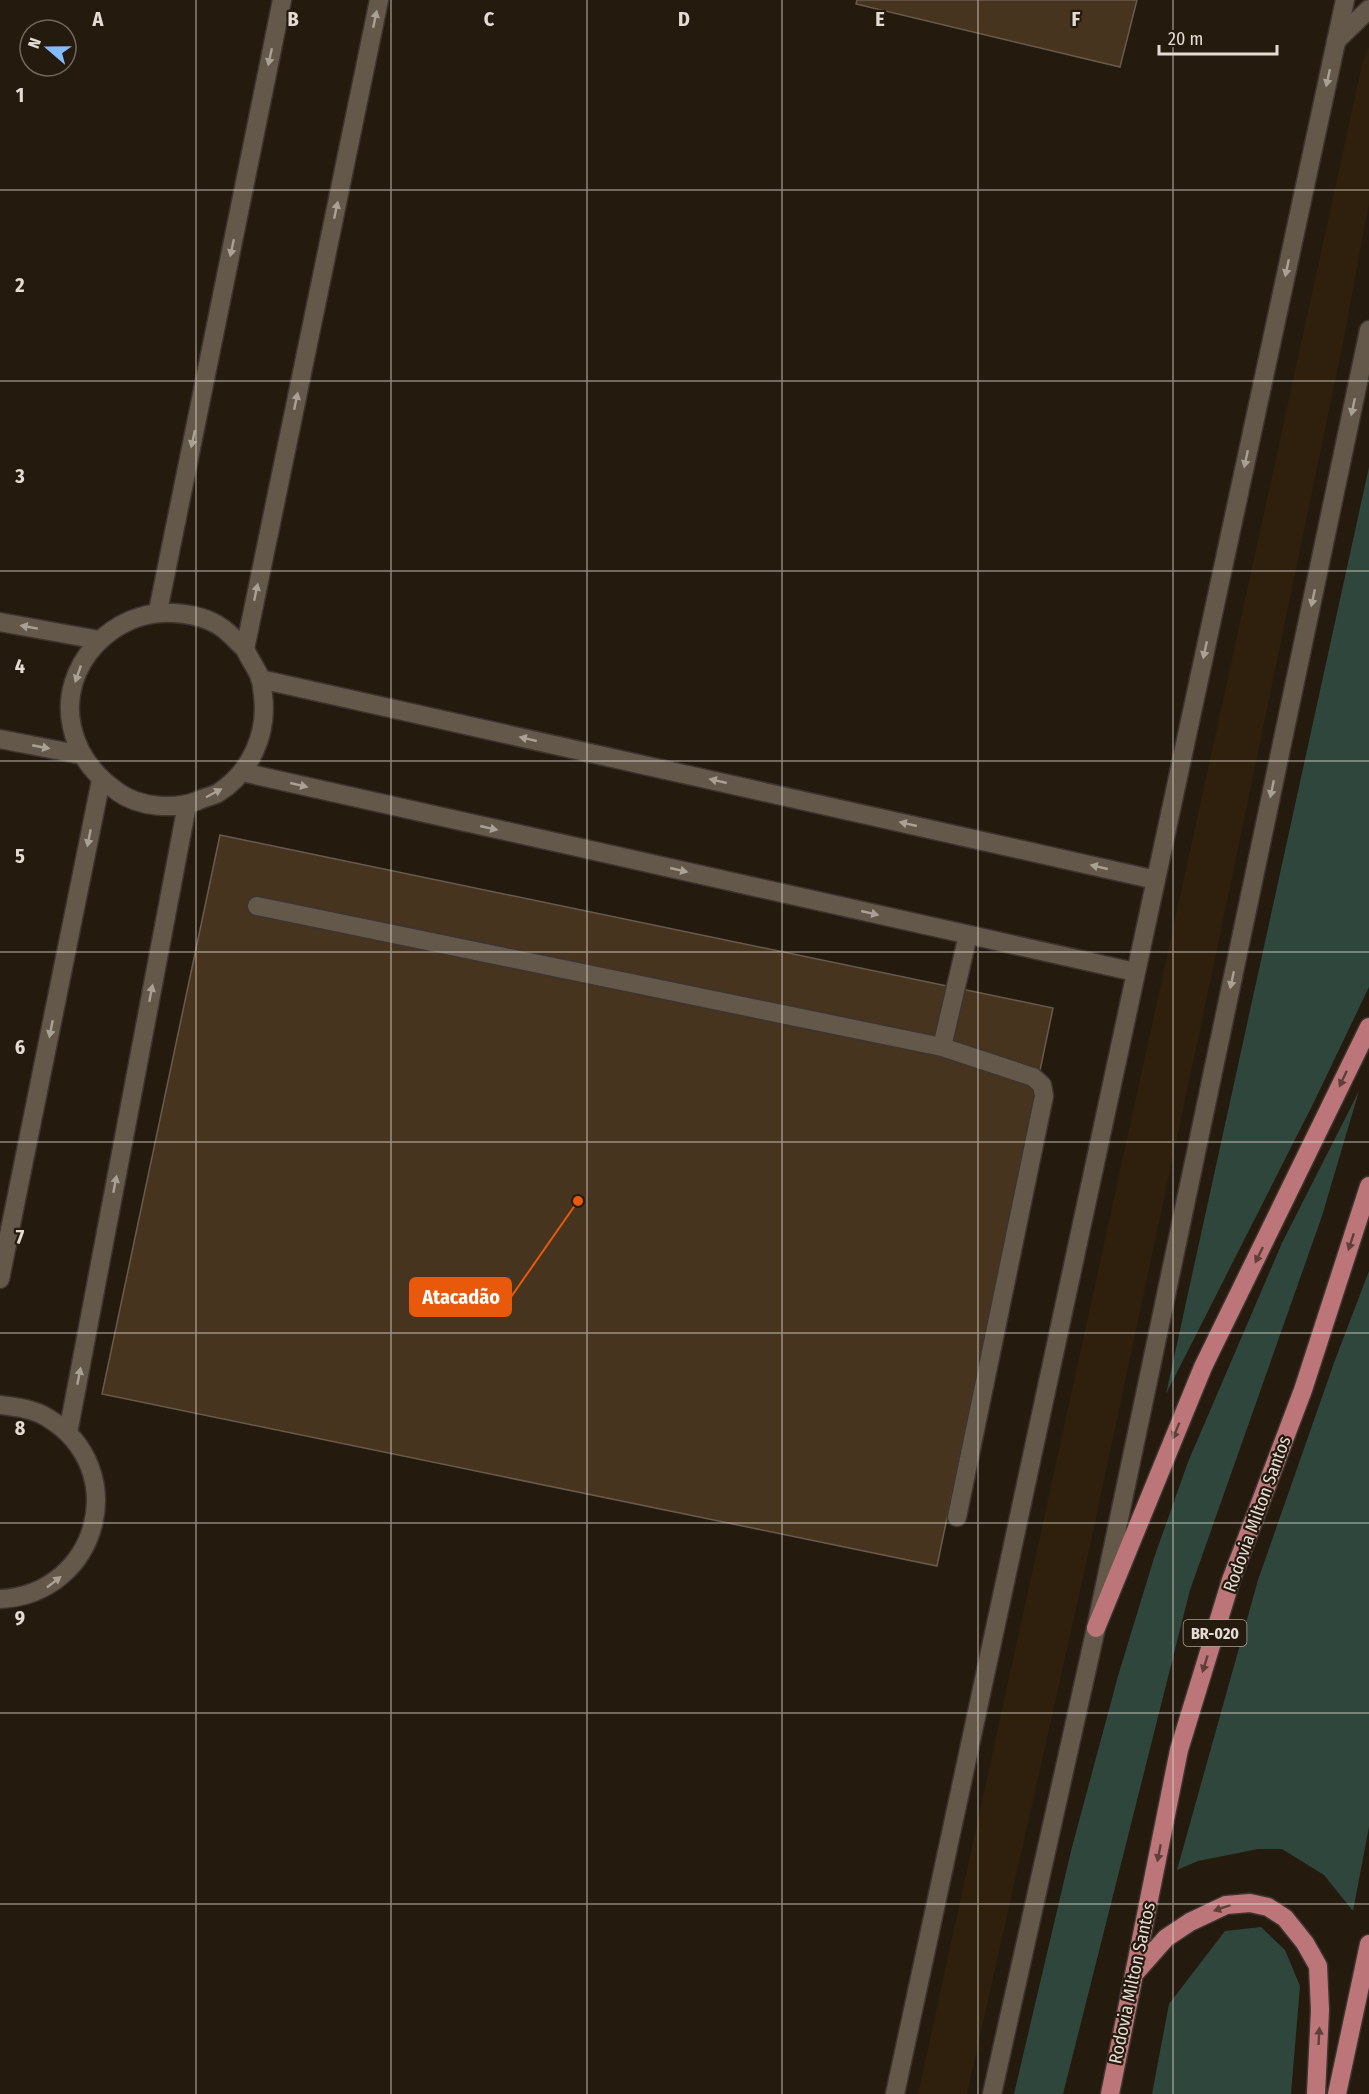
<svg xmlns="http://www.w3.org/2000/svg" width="1369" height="2094" font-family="'Fira Sans Condensed',sans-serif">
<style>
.built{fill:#2f200e}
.green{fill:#2e463b}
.building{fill:#47341f;stroke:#685b4d;stroke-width:1.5}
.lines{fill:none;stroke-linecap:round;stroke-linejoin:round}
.service-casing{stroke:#3d342f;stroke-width:21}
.minor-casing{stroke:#3d342f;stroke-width:21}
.secondary-casing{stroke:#3d342f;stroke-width:21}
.trunk-casing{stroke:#3d342f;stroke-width:21}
.service{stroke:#64584a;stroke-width:18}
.minor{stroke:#64584a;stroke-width:18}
.secondary{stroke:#64584a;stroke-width:18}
.trunk{stroke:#bc767a;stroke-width:18}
.oneway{fill:#aaa196}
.oneway2{fill:#613f39}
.grid{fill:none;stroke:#e4dcd4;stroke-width:1.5;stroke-opacity:0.55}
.labels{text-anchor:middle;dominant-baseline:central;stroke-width:4.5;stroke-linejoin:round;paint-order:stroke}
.shield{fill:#251a0e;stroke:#aba299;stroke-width:1.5}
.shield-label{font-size:16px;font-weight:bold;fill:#e4dcd4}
.street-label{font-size:18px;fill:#e4dcd4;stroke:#251a0e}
.grid-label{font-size:20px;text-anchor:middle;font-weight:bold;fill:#e4dcd4;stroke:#251a0e;stroke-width:4.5;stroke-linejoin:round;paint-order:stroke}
.leader{fill:none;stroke:#e8590c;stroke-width:2}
.callout-dot{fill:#e8590c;stroke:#251a0e;stroke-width:2}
.callout{fill:#e8590c;stroke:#e8590c;stroke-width:2}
.callout-label{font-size:20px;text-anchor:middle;font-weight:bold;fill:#fff}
</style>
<rect width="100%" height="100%" fill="#251a0e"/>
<path class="built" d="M1369,47V203L1343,343L1215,959L1087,1560L967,2094H918L1350,120L1363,61Z"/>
<path class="green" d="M1369,467V987L1313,1104L1166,1394Z
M1359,1091L1322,1216L1190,1590L1063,2094H1014L1071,1851L1118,1676L1154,1558L1188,1462L1282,1243Z
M1369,1271V1827L1353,1911L1324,1875L1282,1849H1258L1198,1861L1177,1870L1258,1580L1335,1360Z
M1261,1927L1285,1950L1300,1986L1291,2094H1152L1169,2004L1225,1931Z"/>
<path class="building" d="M857,0H1137L1120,67L856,4Z
M220,835L1053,1008L937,1566L102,1394Z"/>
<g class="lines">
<defs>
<path id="service" d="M257,906L942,1047L1033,1077L1042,1085L1044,1096L957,1517
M942,1047L968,935"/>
<path id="minor" d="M158,611L282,0
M0,622L99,640
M245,649C237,642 230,633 221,627C208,618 190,614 174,613C114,608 58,666 72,727C78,755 95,776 118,792C139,807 173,810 197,801C203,798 212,796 218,793C251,772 268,733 263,695C262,689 262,683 260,677C256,668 249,658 245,649L379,0
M260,679L1156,880
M0,739L82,755
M242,772L1135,972
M0,1279L101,780
M0,1405C16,1407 34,1409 48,1418C132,1469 99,1594 0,1599
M68,1433L187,805
M895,2094L1345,0"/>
<path id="secondary" d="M1336,41L1369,9
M992,2094L1096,1628L1369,330"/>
<path id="trunk" d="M1096,1628L1203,1367L1369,1027
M1135,1973L1166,1938L1190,1922L1226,1905L1250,1903L1268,1907L1285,1918L1305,1943L1318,1966L1320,2010L1316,2094
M1110,2094L1179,1750L1231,1580L1303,1390L1369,1186
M1337,2094L1369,1944"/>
</defs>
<use href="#service" class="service-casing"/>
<use href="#minor" class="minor-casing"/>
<use href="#secondary" class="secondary-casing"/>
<use href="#trunk" class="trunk-casing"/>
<use href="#service" class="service"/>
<use href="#minor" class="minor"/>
<use href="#secondary" class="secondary"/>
<use href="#trunk" class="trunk"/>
</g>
<defs><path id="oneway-solid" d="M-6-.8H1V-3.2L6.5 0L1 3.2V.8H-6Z" transform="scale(1.5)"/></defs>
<g class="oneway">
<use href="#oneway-solid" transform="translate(375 19) rotate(-78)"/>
<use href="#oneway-solid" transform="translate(270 57) rotate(102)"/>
<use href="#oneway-solid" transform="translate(1328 78) rotate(102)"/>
<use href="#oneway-solid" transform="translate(336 210) rotate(-78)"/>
<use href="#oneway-solid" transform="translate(232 248) rotate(102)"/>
<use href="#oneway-solid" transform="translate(1287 268) rotate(102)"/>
<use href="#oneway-solid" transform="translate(296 401) rotate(-78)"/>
<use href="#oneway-solid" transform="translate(1353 407) rotate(102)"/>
<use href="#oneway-solid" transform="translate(193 439) rotate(102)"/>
<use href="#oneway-solid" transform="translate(1246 459) rotate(102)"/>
<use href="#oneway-solid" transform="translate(256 592) rotate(-78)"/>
<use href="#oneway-solid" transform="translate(1313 598) rotate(102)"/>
<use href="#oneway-solid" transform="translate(29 627) rotate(-170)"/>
<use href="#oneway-solid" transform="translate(1205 650) rotate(102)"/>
<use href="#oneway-solid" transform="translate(78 674) rotate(109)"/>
<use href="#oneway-solid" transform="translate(528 739) rotate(-167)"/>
<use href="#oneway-solid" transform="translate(41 747) rotate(11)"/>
<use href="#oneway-solid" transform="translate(718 781) rotate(-167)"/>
<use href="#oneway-solid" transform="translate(299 785) rotate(13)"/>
<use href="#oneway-solid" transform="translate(1272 789) rotate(102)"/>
<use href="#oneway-solid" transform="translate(214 793) rotate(-28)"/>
<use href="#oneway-solid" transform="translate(908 824) rotate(-167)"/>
<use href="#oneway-solid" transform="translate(489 828) rotate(13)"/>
<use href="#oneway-solid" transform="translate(89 838) rotate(101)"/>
<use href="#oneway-solid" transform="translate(1099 867) rotate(-167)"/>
<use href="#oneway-solid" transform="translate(679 870) rotate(13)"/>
<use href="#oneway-solid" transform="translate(870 913) rotate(13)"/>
<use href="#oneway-solid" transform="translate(1232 980) rotate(102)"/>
<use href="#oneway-solid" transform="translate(151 993) rotate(-79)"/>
<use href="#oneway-solid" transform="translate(51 1029) rotate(101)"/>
<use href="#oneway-solid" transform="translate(115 1184) rotate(-79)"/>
<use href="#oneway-solid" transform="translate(79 1376) rotate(-79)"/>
<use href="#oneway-solid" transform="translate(54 1582) rotate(-38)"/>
</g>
<g class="oneway2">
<use href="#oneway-solid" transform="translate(1343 1079) rotate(115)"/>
<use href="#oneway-solid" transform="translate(1351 1242) rotate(108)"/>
<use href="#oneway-solid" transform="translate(1259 1255) rotate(116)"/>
<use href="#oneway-solid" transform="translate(1176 1431) rotate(112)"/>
<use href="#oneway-solid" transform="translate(1205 1664) rotate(107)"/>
<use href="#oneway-solid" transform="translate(1159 1853) rotate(101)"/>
<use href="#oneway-solid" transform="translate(1222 1908) rotate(161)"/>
<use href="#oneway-solid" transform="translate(1319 2036) rotate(-87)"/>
</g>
<path class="grid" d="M196,0V2094M391,0V2094M587,0V2094M782,0V2094M978,0V2094M1173,0V2094M0,190H1369M0,381H1369M0,571H1369M0,761H1369M0,952H1369M0,1142H1369M0,1333H1369M0,1523H1369M0,1713H1369M0,1904H1369"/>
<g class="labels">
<rect class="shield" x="1183.5" y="1620" width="63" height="26" rx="4.5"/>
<g class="shield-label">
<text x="1215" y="1633">BR-020</text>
</g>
<g class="street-label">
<text transform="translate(1257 1514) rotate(-70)">Rodovia Milton Santos</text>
<text transform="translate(1132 1983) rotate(-78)">Rodovia Milton Santos</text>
</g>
</g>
<g class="grid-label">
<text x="98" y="26">A</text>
<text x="293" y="26">B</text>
<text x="489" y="26">C</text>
<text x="684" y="26">D</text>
<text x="880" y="26">E</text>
<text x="1076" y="26">F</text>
<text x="20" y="102">1</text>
<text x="20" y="292">2</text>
<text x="20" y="483">3</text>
<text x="20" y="673">4</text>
<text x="20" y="863">5</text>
<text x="20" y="1054">6</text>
<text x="20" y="1244">7</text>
<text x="20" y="1435">8</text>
<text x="20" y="1625">9</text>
</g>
<path class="leader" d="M578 1201L511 1297"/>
<circle class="callout-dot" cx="578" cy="1201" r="6"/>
<rect class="callout" x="410" y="1278" width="101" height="38" rx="6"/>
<g class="callout-label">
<text x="461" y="1304">Atacadão</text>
</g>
<g transform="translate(48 48) rotate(290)"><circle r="28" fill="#251a0e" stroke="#71685d" stroke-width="1.5"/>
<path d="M0-4.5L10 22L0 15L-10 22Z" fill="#85bbfb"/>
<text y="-9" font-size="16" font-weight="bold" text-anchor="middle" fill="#e4dcd4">N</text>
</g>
<path d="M1159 45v9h118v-9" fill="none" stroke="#e4dcd4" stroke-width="3"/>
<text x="1168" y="45" font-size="18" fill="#e4dcd4" stroke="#251a0e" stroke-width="4.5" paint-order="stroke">20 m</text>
</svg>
